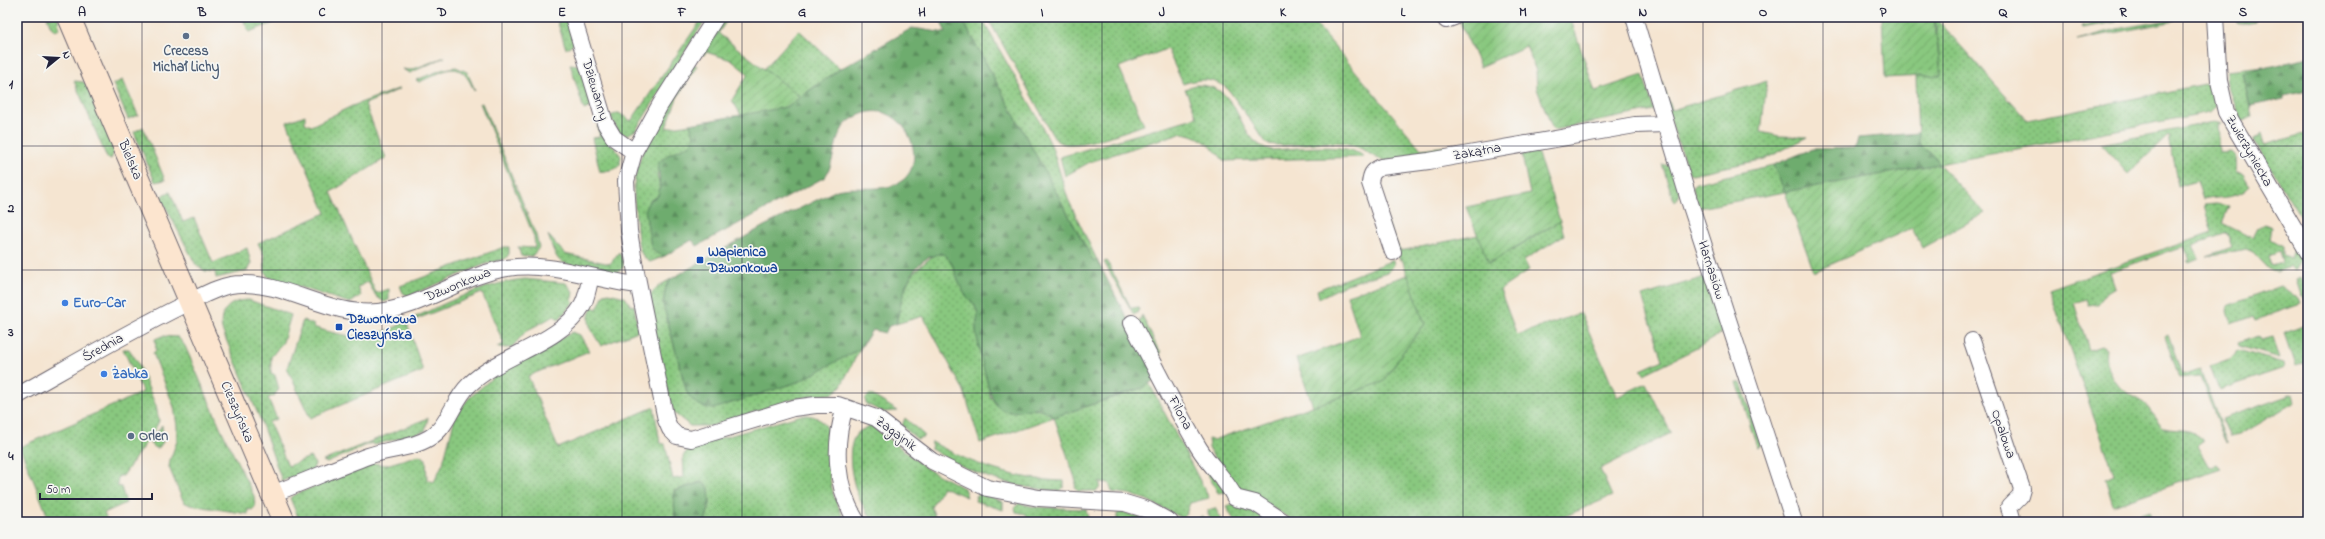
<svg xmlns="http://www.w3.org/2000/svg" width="2325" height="539" font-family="'Indie Flower',sans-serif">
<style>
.grass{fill:url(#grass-dots);stroke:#56755d;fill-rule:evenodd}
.forest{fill:url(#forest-firs);stroke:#486754}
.garden{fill:url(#garden-furrows);stroke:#56755d}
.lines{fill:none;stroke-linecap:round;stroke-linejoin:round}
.street-casing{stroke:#6c6670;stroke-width:18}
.secondary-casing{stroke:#6c6670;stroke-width:24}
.street{stroke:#fff;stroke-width:16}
.secondary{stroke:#fce5cf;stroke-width:22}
.grid{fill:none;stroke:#22223b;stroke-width:1;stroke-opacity:0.55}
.service-dot{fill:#5c6f8a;stroke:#f6f6f2;stroke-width:1.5}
.transit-dot{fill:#1a4fb4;stroke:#f6f6f2;stroke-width:1.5}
.shop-dot{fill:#3f7fe0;stroke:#f6f6f2;stroke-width:1.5}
.labels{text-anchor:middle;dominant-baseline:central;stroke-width:3.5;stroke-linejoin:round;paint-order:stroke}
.service-label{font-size:14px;font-weight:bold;fill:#4e5e75;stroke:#f6f6f2}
.street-label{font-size:14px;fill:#22223b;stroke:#f6f6f2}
.transit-label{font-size:14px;font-weight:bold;fill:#164399;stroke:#f6f6f2;text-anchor:start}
.shop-label{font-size:14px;font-weight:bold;fill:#366cbe;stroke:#f6f6f2;text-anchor:start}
.neatline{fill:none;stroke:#22223b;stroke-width:1.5}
.grid-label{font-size:13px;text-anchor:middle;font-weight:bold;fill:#22223b}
</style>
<defs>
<pattern id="grass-dots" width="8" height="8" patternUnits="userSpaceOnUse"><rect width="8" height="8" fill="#89c87f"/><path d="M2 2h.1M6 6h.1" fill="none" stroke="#70a269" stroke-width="1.8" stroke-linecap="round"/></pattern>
<pattern id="forest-firs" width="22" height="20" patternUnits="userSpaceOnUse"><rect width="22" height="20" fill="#6eac6e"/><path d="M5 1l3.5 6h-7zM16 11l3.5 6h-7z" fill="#5a8c5c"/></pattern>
<pattern id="garden-furrows" width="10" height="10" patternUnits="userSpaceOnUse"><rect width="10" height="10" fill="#89c87f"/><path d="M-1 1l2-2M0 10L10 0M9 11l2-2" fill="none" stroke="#70a269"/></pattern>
</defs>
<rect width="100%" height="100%" fill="#f6f6f2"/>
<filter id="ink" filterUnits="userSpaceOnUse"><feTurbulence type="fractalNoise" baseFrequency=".025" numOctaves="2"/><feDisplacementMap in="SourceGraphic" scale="8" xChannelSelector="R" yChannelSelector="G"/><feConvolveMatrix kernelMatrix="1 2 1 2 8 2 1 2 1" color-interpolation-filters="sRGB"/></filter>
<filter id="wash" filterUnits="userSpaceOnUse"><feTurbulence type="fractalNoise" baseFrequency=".012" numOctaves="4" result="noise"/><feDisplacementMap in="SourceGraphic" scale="16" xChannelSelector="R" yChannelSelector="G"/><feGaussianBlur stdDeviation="0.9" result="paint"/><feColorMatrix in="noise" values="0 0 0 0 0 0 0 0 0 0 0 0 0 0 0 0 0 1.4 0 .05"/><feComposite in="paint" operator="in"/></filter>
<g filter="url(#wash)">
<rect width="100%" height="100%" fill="#f5e5d1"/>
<path class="grass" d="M47,17H58L59,29L56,31L51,27Z
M242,17H289L249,32Z
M556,17H568L574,43L566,49Z
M703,17H707L636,130L627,135L619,132L610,116L619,113L631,121Z
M722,17H729L704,55L701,53Z
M961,17H981L1037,116L1052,147L1068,199L1097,260L1094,263Z
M987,17H1310L1421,149L1490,142L1491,147L1386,161C1370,158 1364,146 1344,143C1319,140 1293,148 1267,144L1228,89C1213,78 1200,78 1183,84L1167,49L1119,67L1144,125C1126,131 1078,149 1061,143C1053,141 1048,126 1044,119C1026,84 1006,51 987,17Z
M1935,17L2027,120L2205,84L2211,85L2216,103L2215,107L2210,112L1939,164C1935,152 1925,153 1918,145L1916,76L1941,75Z
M2237,17H2255L2256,22L2243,24L2238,22Z
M2115,19L2116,22L2082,28L2081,26Z
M2173,19L2175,21L2077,40L2117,29Z
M799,30L840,69L800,97L764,69Z
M445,57L410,73L402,69L411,70Z
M570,64L579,65L593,106L584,110Z
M693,64L697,66L677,98L666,128L690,124L694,135L691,144L668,155L657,174L660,187L658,196L649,201L656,253L665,256L650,262C638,256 638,241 637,230C636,213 632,194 635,178C643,137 672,99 693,64Z
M456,67L467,72L475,90L474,91C460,56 446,71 419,82L416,80L444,69Z
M2264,67L2242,73L2252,116L2242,121C2236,104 2225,89 2226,71Z
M123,80L138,115L128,119L113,84Z
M74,81L84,82L88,86L115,150L111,159L107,158Z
M1767,81L1761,132L1779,136L1808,137L1765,159L1692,174L1689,173L1658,86L1662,82L1672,110Z
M1195,85C1245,83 1233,142 1272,150C1293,149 1349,141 1364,157L1224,161C1212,146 1199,134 1180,133L1090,162L1065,176L1060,157L1197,117L1185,89Z
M398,89H400L365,104L386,158L331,192L376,293L389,289V300L384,302L376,296L368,282L358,287L361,296L350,303L268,277L265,272L264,255L258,243L326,213L287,122L305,115V123L311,126L352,106Z
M480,103H482L536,235L539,248L531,257L521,256L518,247L535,248L534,237Z
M2214,122L2222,124L2218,125L2220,153L2231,152L2235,156L2236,173L2243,174L2250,186C2238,200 2219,196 2203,200L2197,181L2178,186L2168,136L2128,174L2101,144Z
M597,125L621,156L620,165L615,169L600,172L592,138L600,137Z
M143,127L165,180L155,182L134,132Z
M2308,133V230L2253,140L2261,134L2264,145Z
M1662,164L1673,167C1677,179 1684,192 1674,202Z
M1773,165L1785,192L1699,208L1692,186L1696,183Z
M1426,166L1381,175C1372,195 1392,232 1400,251L1478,235L1490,263L1560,221L1564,235L1524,260L1529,270L1500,290L1517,335L1581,313L1617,397L1646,383L1671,433L1600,469L1612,496L1552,522H1297L1234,486L1216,462L1209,448L1208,439L1213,440L1383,382L1404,350L1425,325L1402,259L1400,260C1393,242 1368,189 1380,174Z
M170,192L183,222L194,218L213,263L247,248L251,263L247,271L216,278L215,272L205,271L196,265L161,198L164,194Z
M2216,204L2229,206L2222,223L2252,238L2257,228L2264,224L2272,227L2270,240L2282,247V255L2290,258L2293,250L2297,251L2301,256V260L2295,270L2292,266L2277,272L2271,271L2253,252L2246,249L2207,256L2232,247L2227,233L2193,245L2199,259L2189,263L2187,261L2190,260L2184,246L2110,272L2115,287L2107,292L2098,304L2088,305L2086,299L2074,303L2089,350L2101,346L2106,349C2103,364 2116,386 2129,394C2134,398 2140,400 2145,404C2152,412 2157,421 2164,428C2184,432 2186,426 2204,441L2197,446L2209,467L2217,464L2221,468L2113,505L2105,478L2114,474L2049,289L2212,232L2204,205ZM2279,252L2282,263L2272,266L2269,256Z
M548,235L565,254L610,264L619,252L624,264C623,268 621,271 616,272C609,274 568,266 562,262C554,258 551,242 548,235Z
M504,247H509V254L505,259L488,263L408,296L403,293L400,286Z
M937,254H943L949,258L957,272L962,290L975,306L978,314L976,330L990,396L999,408L1010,412L1025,409L1044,410L1054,417L1142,388L1149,383L1209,498L1190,503L1186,514L1182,518L1147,500L1129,494L1112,492L1109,483L1100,482V487L1097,491H1078L1075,487L1076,481L1054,417L980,443L964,391L923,316L896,324C904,289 904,274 937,254Z
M1393,260L1394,265L1388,272L1347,284L1319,298L1317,290Z
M1107,261L1131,308L1139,307L1140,310L1134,315L1104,262Z
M1705,277H1708L1723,327V332L1699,347L1644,374L1641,370L1663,360L1642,296Z
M2300,278L2308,290V306L2301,295L2296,280Z
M525,279L566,283L573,291L572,300L574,302L559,319L554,316L526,331L512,347L507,348L497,347L504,344L482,293L407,323L423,371L310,418L287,368L303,320L314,325L313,327C329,332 345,336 361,337L362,335C384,335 401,324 420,315C452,300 490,282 525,279Z
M671,279L666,286L663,304L687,393L848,354L860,349L841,386L832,394L794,399L711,426H690L674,413C668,396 646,308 651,294C655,287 664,283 671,279Z
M2281,286L2299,299L2301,304L2255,320L2253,316L2231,324L2227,310L2228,306Z
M609,293L625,297L631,306L634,305L638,331L601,346C593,332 584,323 592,307L597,309L604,294Z
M249,300L291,315L283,342L271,357V373L275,375L279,389L274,396L268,398L277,419L269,422L288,466L310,457L315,464L313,469L282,481L260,419L222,330C218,311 230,300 249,300Z
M1142,315L1157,347L1162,352L1159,355H1155L1139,322Z
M2308,324V362L2296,366L2285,333Z
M573,332L580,335L589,351L528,376L558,448L654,407L660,443L665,444L673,479L684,477L683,456L690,447L802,415C814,415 821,418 827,428L830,480L834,496L845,522H705L710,504L709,488L701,482L674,491L675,522H300L290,498L294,495L372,463L386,465L419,455L426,459L427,480L434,482L443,463L455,417L468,399L499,372Z
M2168,335L2182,375L2200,369L2227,443L2224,439L2200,376L2179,378L2165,337Z
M162,336L178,337L185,346L222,431L254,496L255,507L252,510L248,509V514L190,505L184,502L180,494L169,467L170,460L177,441V426L174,407L153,353L156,350L155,339Z
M2259,336L2261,340L2272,337L2279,358L2239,346L2238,343Z
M123,349H129L137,361L156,406L159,421L155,429L123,476H118L117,486L121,487L126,503L104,513L108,522H50L20,447L143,392Z
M2238,350L2283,363L2284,368L2219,390L2210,367L2229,360Z
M1737,382H1741L1761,445L1757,447Z
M870,394L898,411L883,412L866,404L865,399Z
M2293,394L2295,402L2239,435L2230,437L2222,419Z
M428,418L425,431L374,445L371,443L327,463L323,461Z
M905,418L925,436L917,439L902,426Z
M868,423L929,470L964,488L967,497L943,487L931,507L937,522H875C866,513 860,501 856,490C850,472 843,430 869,428Z
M162,425L163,442L158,449L150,444Z
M932,442C974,465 1015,480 1064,481V487L1060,491C1008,487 975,476 931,449Z
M1198,456L1226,492L1218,493Z
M981,493L1003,502V510L975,501L976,496Z
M1019,503L1034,507L1086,509L1088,518L1061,516V522H1030L1026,514L1016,512L1015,507Z
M1234,504C1247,505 1259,512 1266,522H1235L1226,506Z
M1215,508L1223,522H1214L1208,515V510Z
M1121,511L1147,520L1150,522H1117V514Z
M1202,516L1208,522H1192Z"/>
<path class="forest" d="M939,17H961L1094,262L1097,260L1158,378L1142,388L1054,417C1051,415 1047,412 1044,410C1030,405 1011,418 999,408C988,398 979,348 976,332C975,326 978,320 978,314C976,304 967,299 963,291C955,278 956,264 943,254C909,255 902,298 896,324L889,326L885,333L872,330L860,349L798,382L713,409C701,407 694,404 687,393L663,304L666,286L671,279L764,226L837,190C857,185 882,193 900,182C935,161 898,84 848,122C833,134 836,162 825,177L697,246L692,240L665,256L656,253L651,247L645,209L649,201L658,196L660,187L658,163L668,155L691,144L694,135L690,124L786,107L840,69L912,28L946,33Z
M2308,58V91L2284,96V99L2250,106L2242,73Z
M1918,133C1919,159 1932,144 1939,164L1785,192L1773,165L1812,149L1853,148L1856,146L1858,138Z
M702,482L709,488L710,504L705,522H675L674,491Z"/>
<path class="garden" d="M1466,17H1570L1595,91L1643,75L1654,110L1553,130L1537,89L1536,71L1526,46L1480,67L1459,20Z
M1882,17H1934L1941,75L1885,78Z
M718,33L800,97L786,107L741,115L732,100L748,74L731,60L706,52Z
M1536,148L1560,221L1489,263L1466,207L1530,194L1521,151Z
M1939,164L1985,213L1922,248L1912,228L1814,272L1785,192Z
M1408,275L1425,325L1404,350L1383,382L1313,406L1296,359L1360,336L1347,295Z
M2149,511L2153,522H2119Z"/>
</g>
<g filter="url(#ink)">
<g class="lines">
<defs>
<path id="street" d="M573,17L605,123L614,138L634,152
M716,17L660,105L634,152L626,181L629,231L634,262L666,420L670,429L677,436L691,439L793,408L816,405H838L876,418L932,461L987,488L1039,498L1125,503L1148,510L1170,522
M1634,17L1688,197L1794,522
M2215,17L2219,81L2226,112L2308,252
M1446,20L1454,17
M1393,252L1370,183C1371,175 1372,171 1381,167L1429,161L1635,125L1666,124
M1132,323C1154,365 1175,408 1199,448C1210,466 1226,479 1235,498L1255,503L1284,522
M1972,341L2022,489L2020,496L2009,507L2013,522
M17,396C72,365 126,333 183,305C202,296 221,284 242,284C287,283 331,317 378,312C424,307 462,275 507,268C551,261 595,280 638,285
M845,407C833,446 835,487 857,522
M272,494C304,482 336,468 368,456C388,449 411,449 429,438C448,428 453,400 469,385C501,354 560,344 582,306C587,298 588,286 591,277"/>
<path id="secondary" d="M69,17L284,522"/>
</defs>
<use href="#street" class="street-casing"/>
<use href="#secondary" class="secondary-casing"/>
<use href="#street" class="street"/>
<use href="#secondary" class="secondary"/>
</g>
</g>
<path class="grid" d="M142,17V522M262,17V522M382,17V522M502,17V522M622,17V522M742,17V522M862,17V522M982,17V522M1102,17V522M1223,17V522M1343,17V522M1463,17V522M1583,17V522M1703,17V522M1823,17V522M1943,17V522M2063,17V522M2183,17V522M17,146H2308M17,270H2308M17,393H2308"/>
<g class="service-dot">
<circle cx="186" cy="36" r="4"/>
<circle cx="131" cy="436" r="4"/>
</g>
<g class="transit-dot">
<rect x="696" y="256" width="8" height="8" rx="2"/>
<rect x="335" y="323" width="8" height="8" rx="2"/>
</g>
<g class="shop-dot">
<circle cx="65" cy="303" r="4"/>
<circle cx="104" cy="374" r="4"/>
</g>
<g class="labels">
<g class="service-label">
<text x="186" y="51">Crecess<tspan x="186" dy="16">Michał Lichy</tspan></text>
<text x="139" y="436" text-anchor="start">Orlen</text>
</g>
<g class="street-label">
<text transform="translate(595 90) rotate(73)">Dziewanny</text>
<text transform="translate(2249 151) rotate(60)">Zwierzyniecka</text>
<text transform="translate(1477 152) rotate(-10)">Zakątna</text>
<text transform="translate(130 160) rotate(67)">Bielska</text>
<text transform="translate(1711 270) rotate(72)">Harnasiów</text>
<text transform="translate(458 285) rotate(-22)">Dzwonkowa</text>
<text transform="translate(103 348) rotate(-29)">Średnia</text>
<text transform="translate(237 412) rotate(67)">Cieszyńska</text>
<text transform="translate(1180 413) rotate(62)">Filona</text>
<text transform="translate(896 434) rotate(37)">Zagajnik</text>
<text transform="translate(2003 434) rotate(71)">Opalowa</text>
</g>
<g class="transit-label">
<text x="708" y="252">Wapienica<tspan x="708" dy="16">Dzwonkowa</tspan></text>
<text x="347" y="319">Dzwonkowa<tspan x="347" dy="16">Cieszyńska</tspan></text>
</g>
<g class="shop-label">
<text x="73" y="303">Euro-Car</text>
<text x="112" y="374">Żabka</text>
</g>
</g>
<rect width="2325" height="539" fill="none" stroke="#f6f6f2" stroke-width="44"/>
<g transform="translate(58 58) rotate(72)" stroke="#f6f6f2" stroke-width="3" paint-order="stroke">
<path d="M0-3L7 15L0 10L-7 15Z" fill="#22223b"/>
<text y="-6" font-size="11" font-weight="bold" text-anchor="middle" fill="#22223b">N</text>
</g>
<path d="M40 493v6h112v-6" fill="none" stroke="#22223b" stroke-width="2"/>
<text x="46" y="493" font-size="12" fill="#22223b" stroke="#f6f6f2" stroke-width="3" paint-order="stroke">50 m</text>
<rect x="22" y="22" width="2281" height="495" class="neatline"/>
<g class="grid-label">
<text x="82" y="16">A</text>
<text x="202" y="16">B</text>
<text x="322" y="16">C</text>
<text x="442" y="16">D</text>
<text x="562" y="16">E</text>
<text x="682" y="16">F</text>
<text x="802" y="16">G</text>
<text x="922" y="16">H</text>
<text x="1042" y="16">I</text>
<text x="1162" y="16">J</text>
<text x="1283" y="16">K</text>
<text x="1403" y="16">L</text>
<text x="1523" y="16">M</text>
<text x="1643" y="16">N</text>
<text x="1763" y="16">O</text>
<text x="1883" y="16">P</text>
<text x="2003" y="16">Q</text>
<text x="2123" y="16">R</text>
<text x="2243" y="16">S</text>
<text x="11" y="88">1</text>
<text x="11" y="212">2</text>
<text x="11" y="336">3</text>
<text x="11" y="460">4</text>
</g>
</svg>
